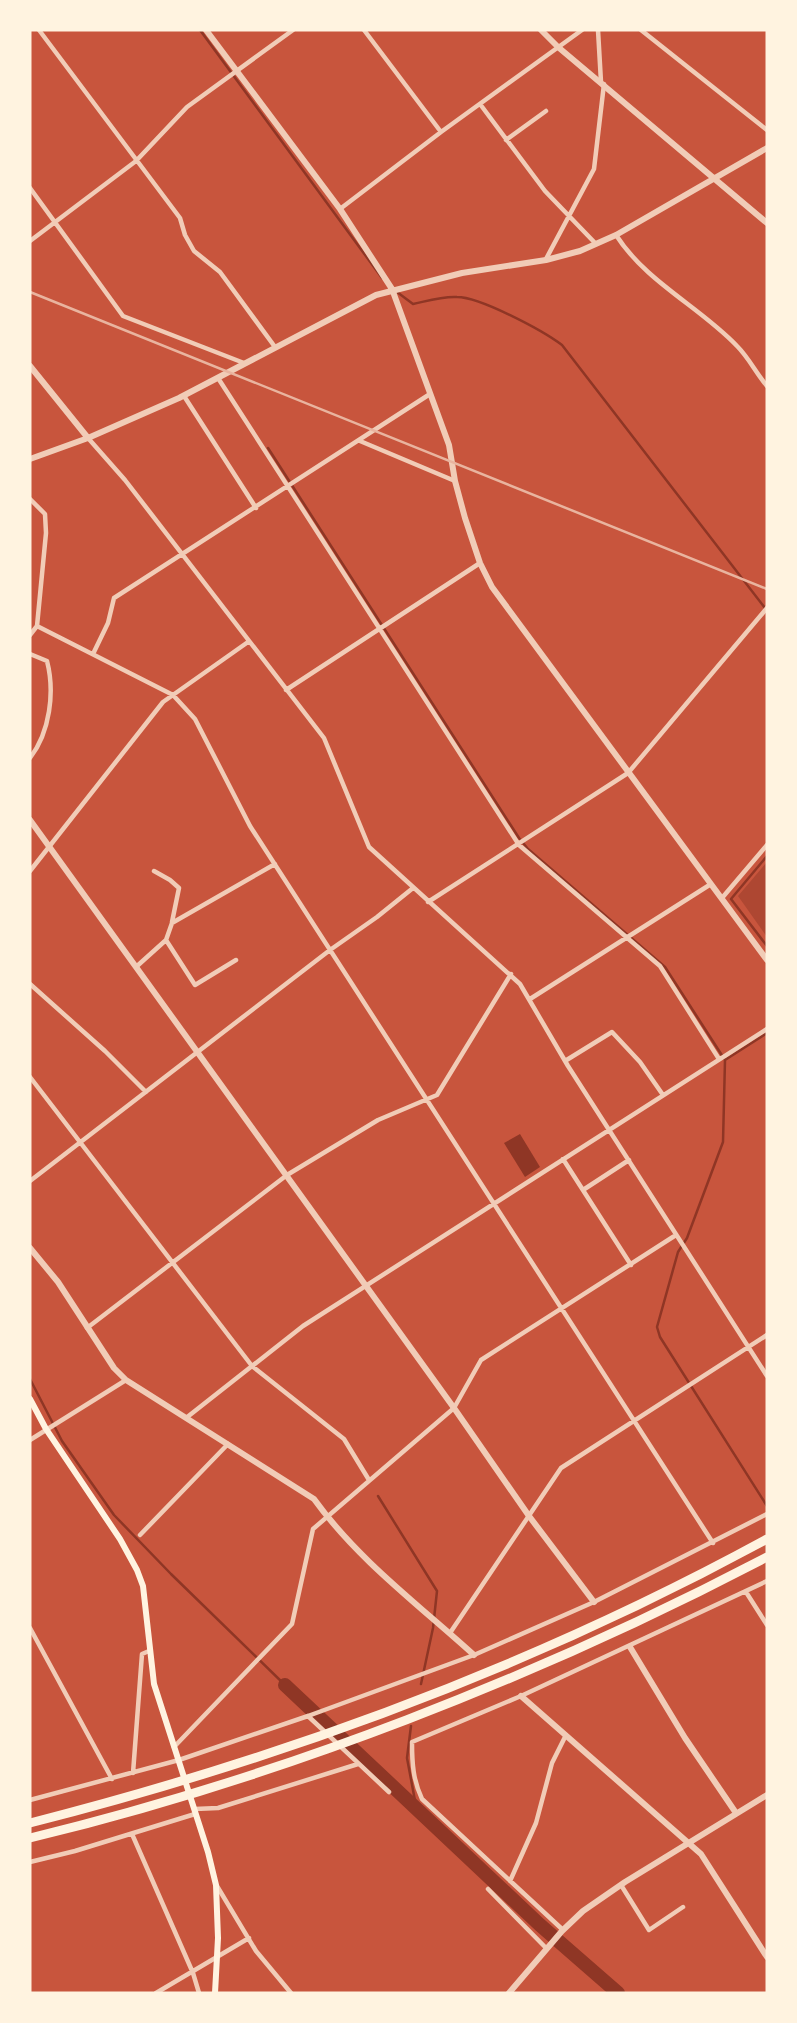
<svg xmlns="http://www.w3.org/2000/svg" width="797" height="2023" font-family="'Noto Sans',sans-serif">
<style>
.green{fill:#ae4732}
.water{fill:#8f3625}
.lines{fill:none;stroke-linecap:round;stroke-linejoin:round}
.stream{stroke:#8f3625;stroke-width:2.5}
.river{stroke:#8f3625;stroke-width:14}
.minor{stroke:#f1ccb7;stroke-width:4.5}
.tertiary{stroke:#f1ccb7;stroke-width:6}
.secondary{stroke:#fff3e0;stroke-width:6}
.motorway{stroke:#fff3e0;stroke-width:9}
.rail{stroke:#e9b49f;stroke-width:2.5}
</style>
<rect width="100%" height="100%" fill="#c8553d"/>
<path class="green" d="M767,862V937L738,896Z"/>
<path class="water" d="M520,1134L540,1167L525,1177L504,1143Z"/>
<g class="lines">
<path class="stream" d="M200,30L382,278
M397,292L413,304C427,301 443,296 457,297C480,297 542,330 562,345L765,608
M268,448L519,838L528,849L665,967L725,1060L723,1142L687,1238L678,1252L657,1327L660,1337L767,1506
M767,856L731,899L767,946
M725,1060L767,1033
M30,1379L62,1441L114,1515L171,1574L285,1685
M378,1496L437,1591L433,1628L421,1684
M411,1726L407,1758L416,1806"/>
<path class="river" d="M285,1685L540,1925L618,1993"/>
<path class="minor" d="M39,30L180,218L185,235L194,251L220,272L275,347
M364,30L441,132
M598,30L601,82
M641,30L767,130
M480,104L545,191L596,244
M506,140L546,111
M30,188L123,316L244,363
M340,209L441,132L582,30
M616,235C646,282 700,307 737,346C749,358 756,373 767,386
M30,241L136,161L187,107L293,30
M546,259L594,169L604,84
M218,378L519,845L660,966L719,1059
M184,396L256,508
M88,438L125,480L324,738L369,847L520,984L568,1066L767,1376
M360,441L455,481
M30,499L45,514L46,533L37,626L30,635
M37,626L173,695L195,719L250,826L713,1543
M30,654L47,661C55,692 50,732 30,758
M93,654L108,623L114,598L430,394
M286,690L480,563
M30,871L163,702L248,642
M154,871L170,880L179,888L172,922
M722,898L767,845
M428,902L628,773L767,608
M166,940L195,985L236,960
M136,967L166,940L172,923L275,864
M30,984L105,1051L146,1092
M530,999L711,884
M565,1061L612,1032L640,1062L663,1095
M30,1077L252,1366L344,1439L369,1480
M563,1159L631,1265
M30,1181L330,950L377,917L413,888
M583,1190L629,1160
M87,1328L287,1175L378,1120L437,1095L511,974
M186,1418L303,1326L767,1029
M30,1440L126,1380
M140,1535L228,1444
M746,1592L767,1625
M30,1628L112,1779
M450,1633L561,1468L767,1335
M308,1716L389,1792
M174,1747L292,1624L313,1529L454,1408L481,1360L676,1235
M133,1773L142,1654L149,1651
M30,1800L179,1760L308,1716L474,1655L594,1602L767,1514
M195,1809L218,1808L358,1764
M132,1834L193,1973L199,1993
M30,1862L75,1851L195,1814
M510,1881L536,1823L552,1763L566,1735
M621,1885L649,1930L683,1907
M217,1886L256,1951L291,1993
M488,1889L547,1949
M563,1930L422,1799C413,1780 412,1763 412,1742L521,1696L767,1581
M156,1993L249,1938"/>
<path class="tertiary" d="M206,30L340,209L392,289L449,445L455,481L465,518L480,563L492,587L767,960
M541,30L558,47L767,223
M30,366L88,438
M30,459L88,438L179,398L376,295L462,273L546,260L580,251L616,235L767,148
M30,820L454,1408L529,1516L594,1602
M30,1248L58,1282L114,1368L126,1380L314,1499C358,1560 419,1605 474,1655
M630,1647L685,1738L736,1813
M521,1696L701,1854L767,1957
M509,1993L562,1931L583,1911L625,1882L767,1795"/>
<path class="secondary" d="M30,1399L46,1429L120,1539L137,1570L143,1586L154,1684L208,1852L216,1885L218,1938L215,1993"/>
<path class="motorway" d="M30,1823C285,1758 536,1665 767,1539
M30,1838C282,1777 538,1677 767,1557"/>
<path class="rail" d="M30,292L767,589"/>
</g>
<rect width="797" height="2023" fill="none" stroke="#fff3e0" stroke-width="63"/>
</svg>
